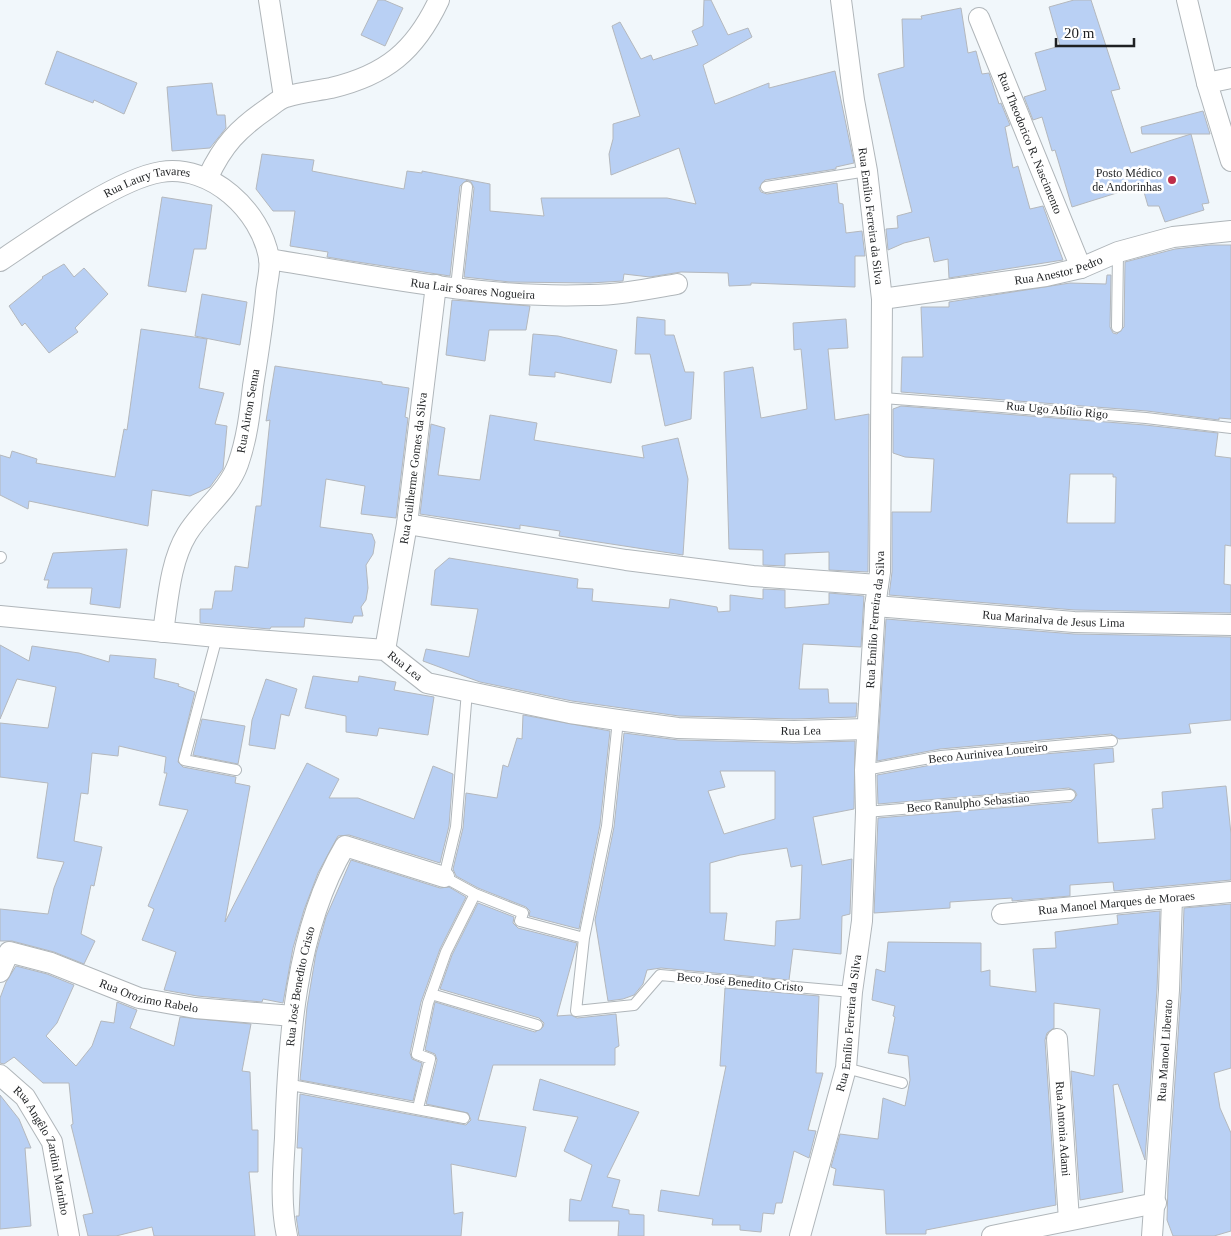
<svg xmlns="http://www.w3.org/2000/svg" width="1231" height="1236" font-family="Georgia,serif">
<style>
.building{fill:#b9d0f4;stroke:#b4b8bd;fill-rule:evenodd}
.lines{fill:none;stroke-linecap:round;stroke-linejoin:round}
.service-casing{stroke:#b0b6ba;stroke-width:12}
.minor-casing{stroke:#b0b6ba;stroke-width:22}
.service{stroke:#fff;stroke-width:10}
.minor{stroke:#fff;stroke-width:20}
.poi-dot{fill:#bf2e49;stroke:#fff;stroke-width:2}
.labels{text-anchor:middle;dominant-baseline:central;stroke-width:5;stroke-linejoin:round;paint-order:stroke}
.street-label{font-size:12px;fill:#1f2123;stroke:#fff}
.poi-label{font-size:12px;fill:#1f2123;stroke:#fff;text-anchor:end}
</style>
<rect width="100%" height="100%" fill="#f1f7fb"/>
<path class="building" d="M378,0H384L403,8L385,46L361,35Z
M704,0H711L728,35L748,28L752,37L703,65L715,104L769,83V88L835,71L854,163L836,167V169L765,180L759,188L761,192L767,194L837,183L839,203L843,204L846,233L862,231L865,256H855V287L751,283V285L729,286L728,273L681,272L650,277L624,274L623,281L590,283L510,282L464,277L474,188L471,182L467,180L460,186L450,276L351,261L327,257L328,252L290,246L295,211H273L256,189L262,154L314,160L312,171L404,189L407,171L422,173V171L490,184V211L544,216L541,198H667L696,204L679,148L611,175L609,154L613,139V124L640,116L612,26L620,22L641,59L651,55L653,60L698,45L692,31L703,26Z
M1074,0H1091L1120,89L1111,91L1131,153L1191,134H1142L1141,127L1203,111L1210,134H1191L1209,203L1202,204L1204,210L1165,222L1159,206H1148L1142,185L1072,207L1055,150L1052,151L1042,117L1033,120L1024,97L1046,90L1035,53L1060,46L1049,7Z
M961,8L968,53L976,51L982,74L989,73L999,104L1001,103L1010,125L1005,127L1013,168L1018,166L1030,209L1043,206L1063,260L949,278L948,259L934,262L929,237L904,243L888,250L886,229L898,228L897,216L912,212L878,74L904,67L902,19H922L921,16Z
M57,51L137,83L124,114L94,100L93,103L45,84Z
M212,83L217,115H225L226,128L210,148L172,151L167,87Z
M162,197L212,205L206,249H194L186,292L148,286Z
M1211,245H1231V419L1219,418V420L1147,411L901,392L902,357H923L921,307H949V302L1070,283L1106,284L1107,275H1111L1110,327L1113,333L1117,334L1124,327L1125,262L1175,249Z
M64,264L74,277L84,268L108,294L75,328L78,332L49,353L25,323L22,326L9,306L43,278L42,277Z
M202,294L247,302L240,345L195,336Z
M452,300L530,306L526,330H489L485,361L446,355Z
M637,317L665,320V335H674L685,372H694L691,419L665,426L650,354H635Z
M846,319L848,348L828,349L835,420L869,414L868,572L829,570V552L785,554V566L763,565V550L729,549L724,372L753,367L761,418L807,409L801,349L794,350L793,323Z
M141,329L207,339L199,388L224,393L215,424L227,426L223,469L210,487L190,496L152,490L148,526L29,501L28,509L0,495V455L10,458L12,451L37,459L36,463L115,477L124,429L127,430Z
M533,334L558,336L617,350L611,383L555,372V377L529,375Z
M275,366L382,382V384L409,388L405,417L408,418L396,518L361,514L365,486L326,479L320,527L372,534L375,542L373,554L366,565L368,588L366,600L361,607L363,616H354L352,623L305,618L304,627H271L270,629L200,623V609H212L215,591H232L235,566L248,568L256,506H261L270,420L266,421Z
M901,406L1145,425L1218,433L1215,456L1231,458V546L1225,545L1224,584L1231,585V613L1075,610L889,595L892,572V512H931L934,459L905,457L893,453V409ZM1070,474H1113V477H1116L1115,523H1067Z
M490,415L537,423L534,440L644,458L642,446L678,438L688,479L683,555L559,536L560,531L520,525V529L420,514L431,424L445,428L438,475L480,480Z
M127,549L120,608L90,604L92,588H47L49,580H44L53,553Z
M449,558L578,579L577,588L593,589L592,601L669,608L670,599L717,607L718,612L730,611V595L763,599V589L785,590V608L829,604V593L864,596L861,647L803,644L799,689H828L829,703H857L856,717L794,719L679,716L572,701L480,682L423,661L426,649L469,657L478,609L431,605L435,570Z
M886,619L1074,634L1231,637V720L1189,724L1191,733L1119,739L1111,734L940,749L877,761Z
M0,645L29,661L32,646L79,653L109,662L110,655L156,659L154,678L179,684L178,686L195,692L178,762L183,767L236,777L235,783L250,786L225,922L307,763L339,779L329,798H358L414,819L433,766L453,774L449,826L440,863L349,835L338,836L318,873L304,910L293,948L283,1003L263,999L262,1002L197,996L164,990L176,952L142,940L154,909L148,906L188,810L159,805L167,773H164L166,757L119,746L118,756L92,753L88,794L81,793L74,841L102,847L94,886L91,885L81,934L95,941L84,964L54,952L12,941H0V909L48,914L54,888L64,862L37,858L48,783L0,777V723L48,728L56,687L17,679L0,719Z
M313,676L358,682L359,676L396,682L394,690L434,697L428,735L379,728L377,736L346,732V716L305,708Z
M266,679L297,689L289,716L281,714L275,749L249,745L252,720Z
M523,715L610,731L600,825L579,929L529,916L530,911L526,907L478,888L456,876L453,869L463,828L466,793L497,798L503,765L508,767L517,738L522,739Z
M202,719L245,726L238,764L193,755Z
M624,733L678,740L794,743L855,741L854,809L813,817L822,865L852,859L850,914L842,916L841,954L793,949L789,980L661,968L647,970L643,984L634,995L623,999L608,1001L595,920L614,827ZM720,771H775V819L724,834L708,791L725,787ZM787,848L791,867L802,865L800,919L776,921L775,946L724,940L727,913H710V863L740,855Z
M1113,748L1114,762L1094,764L1098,843L1155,839L1152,809L1163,808L1162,792L1226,786L1231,834V880L1114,891L1113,882L1070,885V896L1012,901V898L950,902V908L874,913L878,818L1071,802L1077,795L1075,791L1069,788L878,804L877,775L942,763Z
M351,860L440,888L449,887L466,897L440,949L421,1002L410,1053L412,1059L422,1063L413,1101L300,1080L307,1007L316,953L326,917Z
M478,903L514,917L513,923L518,928L577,943L557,1016L571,1015L577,1018L616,1014L619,1046L615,1048V1065H493L478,1120L526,1127L516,1177L451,1164L454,1214L463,1212L461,1236H299L296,1216H299L302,1148H297L300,1094L466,1125L471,1120L468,1113L426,1104L437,1060L435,1054L425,1050L435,1002L535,1032L543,1027L544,1023L539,1018L440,989L452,955Z
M1231,904V1068L1214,1073L1220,1108L1231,1133V1231L1214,1236H1173L1167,1220L1168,1184L1181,991L1184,908Z
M1160,911L1157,989L1145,1160L1118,1084L1113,1085L1123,1192L1080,1200L1071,1071L1094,1076L1100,1009L1054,1003V1028L1047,1033L1045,1040L1056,1205L926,1230V1234H886L884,1190L833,1185L836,1169L831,1167L840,1134L878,1139L883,1098L905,1106L910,1080L908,1056L888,1053L895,1017L893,1016L895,1006L872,1000L876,969L885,972L888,942L981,943V972L990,970V986L1036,992L1033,949L1056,948L1055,932L1118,924L1117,915Z
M16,966L47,974L74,985L57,1023L46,1036L76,1066L92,1046L101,1021L114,1023L117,1002L137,1010L130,1028L174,1046L180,1017L251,1024L242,1071L250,1072L252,1130H258V1172H249L255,1236H154L152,1227L116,1236H88L83,1215L93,1213L71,1125L73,1124L69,1083H43L14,1057L4,1064L0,1063V998L6,982Z
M725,988L819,996L816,1073H823L808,1130L816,1131L809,1158L794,1151L782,1203H776L774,1214L763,1213L761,1232L740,1230V1225H712L713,1219L658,1211L661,1190L699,1196L726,1066H720Z
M540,1079L639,1112L607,1177L620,1180L612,1207L629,1210V1214L644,1215V1236H618L619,1221H569L570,1199L581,1201L592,1165L564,1151L578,1117L533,1110Z
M0,1095L19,1119L31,1148H25L31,1226L0,1229Z"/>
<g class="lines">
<defs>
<path id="service" d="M766,187L867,171
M456,287L467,187
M1117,327L1118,252
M883,398L1146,418L1231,428
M0,558L1,557
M217,637L184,760L236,770
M467,691L456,827L444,877L475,894L523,913L520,921L584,938
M618,720L607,826L584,938L576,1011L634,1005L660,975L852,992
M865,770L941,756L1112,741
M866,812L1070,795
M431,994L537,1025
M846,1068L902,1083
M286,1084L464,1118
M418,1108L430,1059L417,1054L428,1003L446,952L475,894"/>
<g id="minor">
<path d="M269,0L284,97"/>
<path d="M1187,0L1207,83L1231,161"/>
<path id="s1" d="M979,18L1081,268"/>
<path d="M1207,83L1231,78"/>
<path d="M208,177C223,145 238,129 267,109C273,105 279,99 286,97C301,92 316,91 331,88C386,75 415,51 439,0"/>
<path id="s2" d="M269,259C375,276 483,299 590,295C619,295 648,289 677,284"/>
<path id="s3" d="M0,261C39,235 117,179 161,172C211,164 261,211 269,258C271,269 267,282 266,292C263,324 258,355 253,386C250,412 247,439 238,464C228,492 203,508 187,534C170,562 168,600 163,632"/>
<path id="s4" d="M882,299L1046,276L1081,268L1118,252L1173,237L1231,231"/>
<path d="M407,524L626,560L753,576L878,585"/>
<path id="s5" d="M875,606L1074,622L1231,625"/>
<path id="s6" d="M0,616L217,637L385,650L427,683L570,713L618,720L678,728L794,731L867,729"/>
<path id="s7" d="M385,650L407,524L436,285"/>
<path id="s8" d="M1002,914L1231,892"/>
<path id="s9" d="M0,972L9,952L51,963L139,998L195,1008L293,1016"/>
<path id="s10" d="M1057,1039L1069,1220"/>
<path id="s11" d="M0,1075L25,1097L52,1142L69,1236"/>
<path id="s12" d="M287,1236C280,1204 283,1171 285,1138C288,1043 295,930 345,846L444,877"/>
<path id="s13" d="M800,1236L846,1068L852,992L862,921L866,812L865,770L875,606L880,572L882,299L867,171L854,100L841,0"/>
<path d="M992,1236L1156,1203"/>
<path id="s14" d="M1152,1236L1169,990L1172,898"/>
</g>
</defs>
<use href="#service" class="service-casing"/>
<use href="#minor" class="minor-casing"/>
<use href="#service" class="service"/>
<use href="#minor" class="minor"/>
</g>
<circle class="poi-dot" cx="1172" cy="180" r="5"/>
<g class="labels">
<g class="street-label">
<text stroke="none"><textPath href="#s1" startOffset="135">Rua Theodorico R. Nascimento</textPath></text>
<text stroke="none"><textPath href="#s3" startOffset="169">Rua Laury Tavares</textPath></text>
<text transform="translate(871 216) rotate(83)">Rua Emílio Ferreira da Silva</text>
<text stroke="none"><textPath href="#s4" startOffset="179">Rua Anestor Pedro</textPath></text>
<text stroke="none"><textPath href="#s2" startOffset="206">Rua Lair Soares Nogueira</textPath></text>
<text transform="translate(1057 410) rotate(5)">Rua Ugo Abílio Rigo</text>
<text transform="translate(248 411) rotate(-80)">Rua Airton Senna</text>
<text stroke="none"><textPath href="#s7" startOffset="184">Rua Guilherme Gomes da Silva</textPath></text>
<text stroke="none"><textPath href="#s5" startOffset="179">Rua Marinalva de Jesus Lima</textPath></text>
<text stroke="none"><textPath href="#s13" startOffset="624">Rua Emílio Ferreira da Silva</textPath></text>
<text stroke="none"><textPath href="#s6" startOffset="412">Rua Lea</textPath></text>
<text stroke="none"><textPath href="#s6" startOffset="818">Rua Lea</textPath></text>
<text transform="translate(988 753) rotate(-6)">Beco Aurinivea Loureiro</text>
<text transform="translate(968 803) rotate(-5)">Beco Ranulpho Sebastiao</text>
<text stroke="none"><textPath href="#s8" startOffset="115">Rua Manoel Marques de Moraes</textPath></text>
<text transform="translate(740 982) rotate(5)">Beco José Benedito Cristo</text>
<text stroke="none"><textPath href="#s12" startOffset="251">Rua José Benedito Cristo</textPath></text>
<text stroke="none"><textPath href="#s9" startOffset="169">Rua Orozimo Rabelo</textPath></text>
<text stroke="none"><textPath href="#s13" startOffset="219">Rua Emílio Ferreira da Silva</textPath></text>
<text stroke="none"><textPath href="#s14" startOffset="186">Rua Manoel Liberato</textPath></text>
<text stroke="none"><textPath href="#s10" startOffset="90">Rua Antonia Adami</textPath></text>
<text stroke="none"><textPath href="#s11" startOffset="90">Rua Angêlo Zardini Marinho</textPath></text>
</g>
<g class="poi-label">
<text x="1162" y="173">Posto Médico<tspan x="1162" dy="14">de Andorinhas</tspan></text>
</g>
</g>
<path d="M1056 38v8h78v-8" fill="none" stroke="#1f2123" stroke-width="2.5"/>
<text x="1064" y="38" font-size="15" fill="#1f2123" stroke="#ffffff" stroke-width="4" paint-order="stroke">20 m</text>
</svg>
